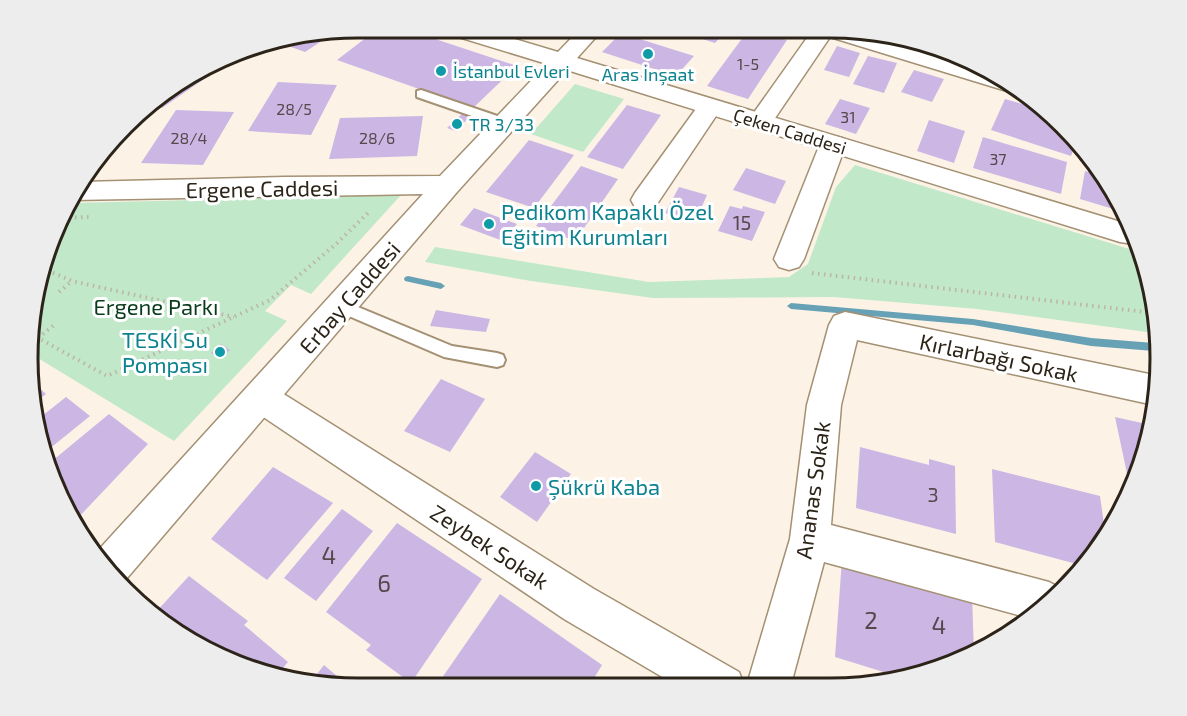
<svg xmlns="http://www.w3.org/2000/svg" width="1187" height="716" font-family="'Exo 2',sans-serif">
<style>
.green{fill:#c1e8c9}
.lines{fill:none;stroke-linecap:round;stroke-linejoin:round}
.stream{fill:#67a1b5;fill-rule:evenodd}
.building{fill:#ccb6e4}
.service-casing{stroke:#a49073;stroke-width:4}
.minor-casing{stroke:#a49073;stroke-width:3}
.tertiary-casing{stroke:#a49073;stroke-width:3}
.path{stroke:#bdb4a8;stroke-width:4;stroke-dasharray:1.5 4.5;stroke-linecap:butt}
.service{fill:#fff;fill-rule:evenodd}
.minor{fill:#fff;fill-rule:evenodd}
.tertiary{fill:#fff;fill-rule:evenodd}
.culture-dot{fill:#0f9aa8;stroke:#fff;stroke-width:2}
.labels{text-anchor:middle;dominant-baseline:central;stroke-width:6;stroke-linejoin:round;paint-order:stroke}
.far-number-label{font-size:16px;fill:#54484b}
.far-culture-label{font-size:18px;fill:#0d838f;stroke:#fff;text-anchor:start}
.far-street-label{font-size:18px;fill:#2c2418;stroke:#fff}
.number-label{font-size:20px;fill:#54484b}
.street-label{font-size:22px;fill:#2c2418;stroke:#fff}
.culture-label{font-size:22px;fill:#0d838f;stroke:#fff;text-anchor:start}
.park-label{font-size:22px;fill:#093c1c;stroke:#fff}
.near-number-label{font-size:24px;fill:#54484b}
.rim{fill:none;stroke:#2c2418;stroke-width:3}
</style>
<rect width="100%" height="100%" fill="#fcf3e6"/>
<path class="green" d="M575,84L624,99L583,152L531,134Z
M855,165L1136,251L1154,294V333L977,309L834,297L653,298L531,281L425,262L435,247L649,282L789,277L808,264L836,187Z
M401,195L311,294L291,285L265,311L287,321L174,441L28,352L44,252L71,203Z"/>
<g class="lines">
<path class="stream" d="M408,276L441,283L445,286L441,289L405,281L404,279L405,277Z
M791,303L973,319L1091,338L1154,343V351L1091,346L973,325L791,309L787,306Z"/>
</g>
<path class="building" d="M380,27H399L517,66L473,108L337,60Z
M665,27L729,28L715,43Z
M749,29L787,40L748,99L707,86Z
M337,31L305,52L274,41Z
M621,33L662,46L694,56L676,76L602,52Z
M837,46L860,53L849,77L824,70Z
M868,56L897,63L884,93L853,84Z
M213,65L220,68L162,108L149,103L157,95Z
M914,70L944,79L932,102L901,92Z
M278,82L337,85L311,135L248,131Z
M840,99L870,108L856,134L825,124Z
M1005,99L1040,109L1075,145L1071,156L991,130Z
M627,105L661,115L623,169L587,157Z
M176,110L234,112L203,165L141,163Z
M462,114L470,117L455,131L447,128Z
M423,116L417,156L329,159L340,118Z
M929,120L965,131L954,163L917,151Z
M983,137L1067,162L1061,194L973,168Z
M529,140L574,155L534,208L486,192Z
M581,166L618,179L575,241L536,226Z
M746,168L786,181L775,204L733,190Z
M1085,171L1106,177L1120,211L1080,199Z
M679,187L707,195L695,222L665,213Z
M730,206L742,209L743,206L765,212L752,241L718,231Z
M474,208L517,224L503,241L460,225Z
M436,310L490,319L486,332L430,326Z
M221,344L230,350L220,359L211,353Z
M441,379L485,399L450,452L404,431Z
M31,381L46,394L34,403Z
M66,397L90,416L43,454L37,420Z
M109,414L148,444L75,521L46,466Z
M1115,417L1142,423L1143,428L1151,430L1129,483Z
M860,447L929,465V459L955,466L956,534L856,508Z
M535,452L571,474L537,522L500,497Z
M273,467L333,503L267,580L211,539Z
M992,469L1100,496L1106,538L1084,566L995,542Z
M342,509L373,531L316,601L284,578Z
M397,523L482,579L411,683L366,650L371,645L326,612Z
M842,559L972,594L974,654L935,672L903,678L835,657Z
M189,576L248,621L244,625L288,662L276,676L251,671L174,633L154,614Z
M500,594L602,665L588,688H435Z
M324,665L351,688H336L310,683Z"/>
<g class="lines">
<defs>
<path id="service" d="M421,90L509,120L511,123L509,126H501L417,97V91Z
M341,300L452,346L497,353L503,355L505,360L503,365L497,367L444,357L335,310L333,306L335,302Z"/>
<path id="minor" d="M814,28H847L987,70L1013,83L1023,93L1010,92L830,37L769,127L760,129L751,127L748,121Z
M710,99L719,102L722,107L655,207L645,210L635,207L631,200L635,193L701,102Z
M833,136L842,138L846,144L804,259L799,267L789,270L779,267L774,259L820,144L824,138Z
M845,312L1154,375V405L857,340L841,405L831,525L1049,582L1064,590L1029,618L824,562L790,688H746L790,539L807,405L829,325L834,316Z
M262,383L274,388L594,589L739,672L745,688H681L564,619L250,408L245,398L250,388Z"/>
<path id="tertiary" d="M439,27H474L558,52L582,27H605L577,58L1124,223L1133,244L1120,242L567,70L457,192L122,584L93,556L423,194L72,200L81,182L285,177L440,176L547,64L442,32Z"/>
</defs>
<use href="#service" class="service-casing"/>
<use href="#minor" class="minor-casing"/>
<use href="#tertiary" class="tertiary-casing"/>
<path class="path" d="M63,218L90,217
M42,268L72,281L234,317
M812,273L1154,313
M59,292L72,281
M33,321L39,317
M31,334L107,376L270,300L336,244L370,211
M38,338L54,325"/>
<use href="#service" class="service"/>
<use href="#minor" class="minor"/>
<use href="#tertiary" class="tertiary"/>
</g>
<g class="culture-dot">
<circle cx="648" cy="54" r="6"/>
<circle cx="441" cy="71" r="6"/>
<circle cx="457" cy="124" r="6"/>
<circle cx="489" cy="224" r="6"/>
<circle cx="220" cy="352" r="6"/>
<circle cx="536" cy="486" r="6"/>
</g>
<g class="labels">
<g class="far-number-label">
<text x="748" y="63">1-5</text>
<text x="294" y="108">28/5</text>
<text x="848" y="116">31</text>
<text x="189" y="137">28/4</text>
<text x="377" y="137">28/6</text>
<text x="998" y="158">37</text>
</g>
<g class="far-culture-label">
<text x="453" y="71">İstanbul Evleri</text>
<text x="648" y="74" text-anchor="middle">Aras İnşaat</text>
<text x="469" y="124">TR 3/33</text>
</g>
<g class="far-street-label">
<text transform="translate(790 131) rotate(17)">Çeken Caddesi</text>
</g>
<g class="number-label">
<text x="742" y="222">15</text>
<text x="933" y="494">3</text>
</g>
<g class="street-label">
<text transform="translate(262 188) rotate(-1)">Ergene Caddesi</text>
<text transform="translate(349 297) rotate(-49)">Erbay Caddesi</text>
<text transform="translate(999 357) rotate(12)">Kırlarbağı Sokak</text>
<text transform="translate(812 490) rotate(-82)">Ananas Sokak</text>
<text transform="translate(490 546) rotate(33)">Zeybek Sokak</text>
</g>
<g class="culture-label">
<text x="501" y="211">Pedikom Kapaklı Özel<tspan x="501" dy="25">Eğitim Kurumları</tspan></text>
<text x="208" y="339" text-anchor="end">TESKİ Su<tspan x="208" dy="25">Pompası</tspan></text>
<text x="548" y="486">Şükrü Kaba</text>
</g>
<g class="park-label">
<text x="156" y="306">Ergene Parkı</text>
</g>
<g class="near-number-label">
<text x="329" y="554">4</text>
<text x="384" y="582">6</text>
<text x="871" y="619">2</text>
<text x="939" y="624">4</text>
</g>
</g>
<path d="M0 0H1187V716H0ZM358 38H830A320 320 0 0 1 1150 358V358A320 320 0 0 1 830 678H358A320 320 0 0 1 38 358V358A320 320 0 0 1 358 38Z" fill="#eeeded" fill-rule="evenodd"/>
<path class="rim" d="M358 38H830A320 320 0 0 1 1150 358V358A320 320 0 0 1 830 678H358A320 320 0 0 1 38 358V358A320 320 0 0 1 358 38Z"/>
</svg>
